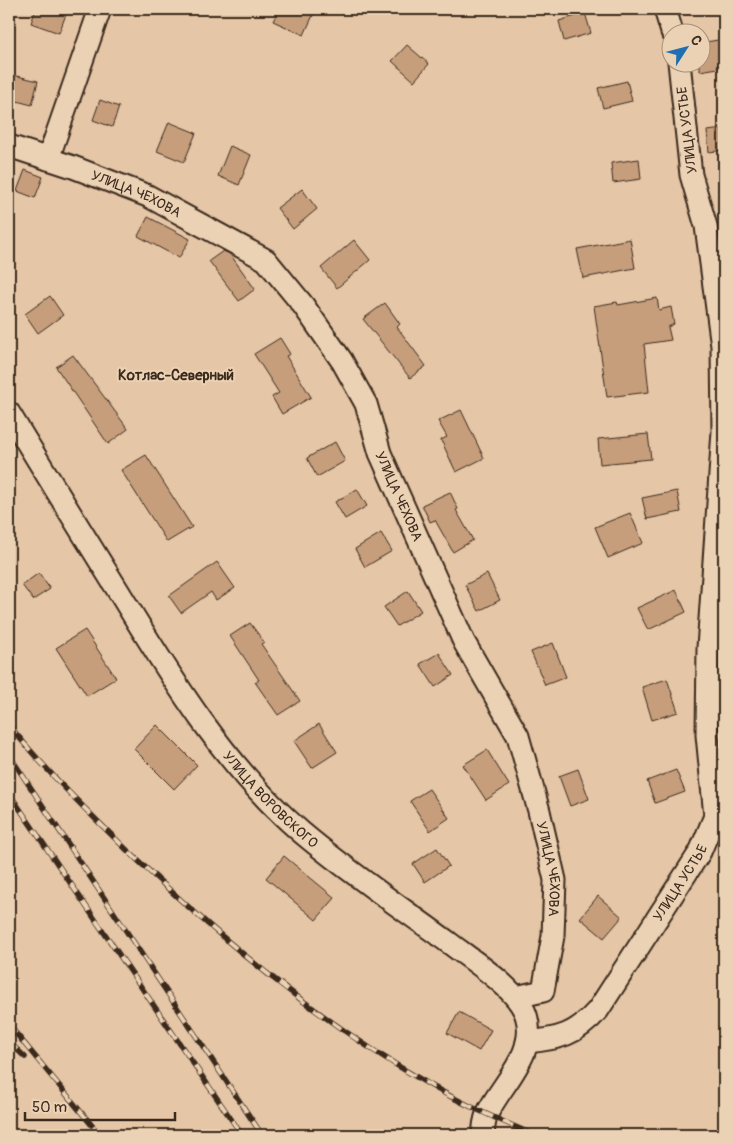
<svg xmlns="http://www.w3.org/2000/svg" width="733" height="1144" font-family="Pangolin,sans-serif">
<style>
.building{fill:#c69e7c;stroke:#3b2a1e}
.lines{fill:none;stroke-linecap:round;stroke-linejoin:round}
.minor-casing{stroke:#3b2a1e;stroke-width:25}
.minor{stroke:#ecd2b4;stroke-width:21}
.rail-casing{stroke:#3b2a1e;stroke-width:5.5}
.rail{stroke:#ecd2b4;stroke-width:4;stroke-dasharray:11;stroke-linecap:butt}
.labels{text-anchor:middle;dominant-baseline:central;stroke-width:4;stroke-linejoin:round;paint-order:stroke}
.street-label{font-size:14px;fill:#3b2a1e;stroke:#ecd2b4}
.neighbourhood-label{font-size:15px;font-weight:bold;fill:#3b2a1e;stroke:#ecd2b4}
</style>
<rect width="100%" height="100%" fill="#e5c6a6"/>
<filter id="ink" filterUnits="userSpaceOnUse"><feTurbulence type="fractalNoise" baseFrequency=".02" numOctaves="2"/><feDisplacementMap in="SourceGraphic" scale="10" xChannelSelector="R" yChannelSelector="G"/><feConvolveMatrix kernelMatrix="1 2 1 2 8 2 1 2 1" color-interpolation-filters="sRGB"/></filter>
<g filter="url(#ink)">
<path class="building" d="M36,9H68L59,33L31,23Z
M279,9H304L314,13L304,35L273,21Z
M585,13L591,33L564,41L559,21Z
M724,39V67L700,71V43Z
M407,45L429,64L414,81L392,61Z
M9,74L38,81L32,105L9,99Z
M627,81L632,101L603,108L598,88Z
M100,100L119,107L112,127L93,120Z
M169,122L196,133L184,162L157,151Z
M724,129V150L709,152L707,131Z
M230,146L251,155L239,185L218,176Z
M639,159L641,179L613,183L611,163Z
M25,170L43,177L35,198L17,191Z
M302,189L317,209L293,229L277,208Z
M148,217L190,239L179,258L138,236Z
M630,239L635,268L583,278L577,249Z
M354,240L370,260L337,288L321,268Z
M223,251L230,254L255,289L239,301L209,261Z
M50,296L63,315L38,333L25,314Z
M657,298L659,310L671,307L674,324L668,327L671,340L644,344L649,392L607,397L594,306L617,302L618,305Z
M385,303L400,324L397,327L426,366L410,378L363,319Z
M280,338L290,354L286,356L311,397L282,414L272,397L279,393L254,354Z
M73,355L128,429L108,444L56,367Z
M461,410L484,458L456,472L441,440L447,437L438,421Z
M648,434L651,459L600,464L598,439Z
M335,442L345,461L317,477L307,458Z
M146,455L192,527L167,542L121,470Z
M357,489L367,506L345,519L335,502Z
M677,491L681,512L647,519L642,498Z
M450,492L458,509L456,510L473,540L453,552L435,520L430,522L422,505Z
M630,513L643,543L608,558L595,527Z
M381,533L392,551L365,567L355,549Z
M217,562L235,588L216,600L211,592L181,613L169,596Z
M39,573L50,589L33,600L22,585Z
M487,574L500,600L479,611L465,585Z
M676,590L686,612L648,630L637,608Z
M408,591L421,611L397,626L384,607Z
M250,623L264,642L261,644L300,701L278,715L255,682L259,680L230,636Z
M85,630L116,678L87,696L56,648Z
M553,643L566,677L545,685L531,652Z
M439,653L453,675L435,687L420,664Z
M667,679L678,712L652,720L642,687Z
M319,724L337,752L312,768L294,741Z
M157,725L197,765L174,789L134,749Z
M487,750L509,785L486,800L463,765Z
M578,769L589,799L570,806L559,776Z
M676,770L685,792L655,803L647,781Z
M429,789L449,818L430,831L410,801Z
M437,848L449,866L425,882L413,864Z
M284,856L335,898L316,920L266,878Z
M598,896L622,917L604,938L580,918Z
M459,1012L491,1030L479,1051L447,1033Z"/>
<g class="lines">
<defs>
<g id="minor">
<path d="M665,9L672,32"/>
<path id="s1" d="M9,146L73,167L148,196L266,260L303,305L342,361L366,404L380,453L464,642L518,736L539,811L555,880L553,936L543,991L516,997"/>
<path d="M48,159L100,9"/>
<path id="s2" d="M9,413C46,474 84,536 122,597C173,681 226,767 301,832C347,871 399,906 448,942C471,960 517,988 526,1015C538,1052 503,1082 488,1112C484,1119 484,1128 483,1135"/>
<path id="s3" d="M527,1042C559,1039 576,1035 598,1010L700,852L715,816L707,735L708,648L723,431L722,346L706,226L691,175L679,62"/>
</g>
</defs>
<use href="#minor" class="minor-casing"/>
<use href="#minor" class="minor"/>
<defs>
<path id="rail" d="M9,725C45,770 87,811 128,851C219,938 316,1019 425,1082C460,1103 497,1119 534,1135
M9,755L262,1135
M9,793L242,1135
M9,1025L100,1135
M9,1042L25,1057"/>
</defs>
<use href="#rail" class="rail-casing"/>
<use href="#rail" class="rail"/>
</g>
</g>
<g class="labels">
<g class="street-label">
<text transform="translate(687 130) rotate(-97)">УЛИЦА УСТЬЕ</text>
<text stroke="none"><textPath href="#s1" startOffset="136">УЛИЦА ЧЕХОВА</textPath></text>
<text stroke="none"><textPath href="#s1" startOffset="556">УЛИЦА ЧЕХОВА</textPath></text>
<text stroke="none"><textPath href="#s2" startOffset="468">УЛИЦА ВОРОВСКОГО</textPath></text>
<text stroke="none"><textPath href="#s1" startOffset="961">УЛИЦА ЧЕХОВА</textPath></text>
<text stroke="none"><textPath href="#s3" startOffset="232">УЛИЦА УСТЬЕ</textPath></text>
</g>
<g class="neighbourhood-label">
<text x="176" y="375">Котлас-Северный</text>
</g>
</g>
<rect width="733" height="1144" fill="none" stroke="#ecd2b4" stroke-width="30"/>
<rect x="15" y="15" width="703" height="1114" fill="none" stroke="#3b2a1e" stroke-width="2" filter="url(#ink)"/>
<g transform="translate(686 48) rotate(54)"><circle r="24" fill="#ecd2b4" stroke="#a58f78"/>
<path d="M0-4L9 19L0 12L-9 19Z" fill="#1f6fb2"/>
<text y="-8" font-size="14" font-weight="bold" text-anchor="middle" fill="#3b2a1e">С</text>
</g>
<path d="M25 1112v8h150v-8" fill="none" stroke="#3b2a1e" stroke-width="2.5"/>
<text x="32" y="1112" font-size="15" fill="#3b2a1e" stroke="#ecd2b4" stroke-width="4" paint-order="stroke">50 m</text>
</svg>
